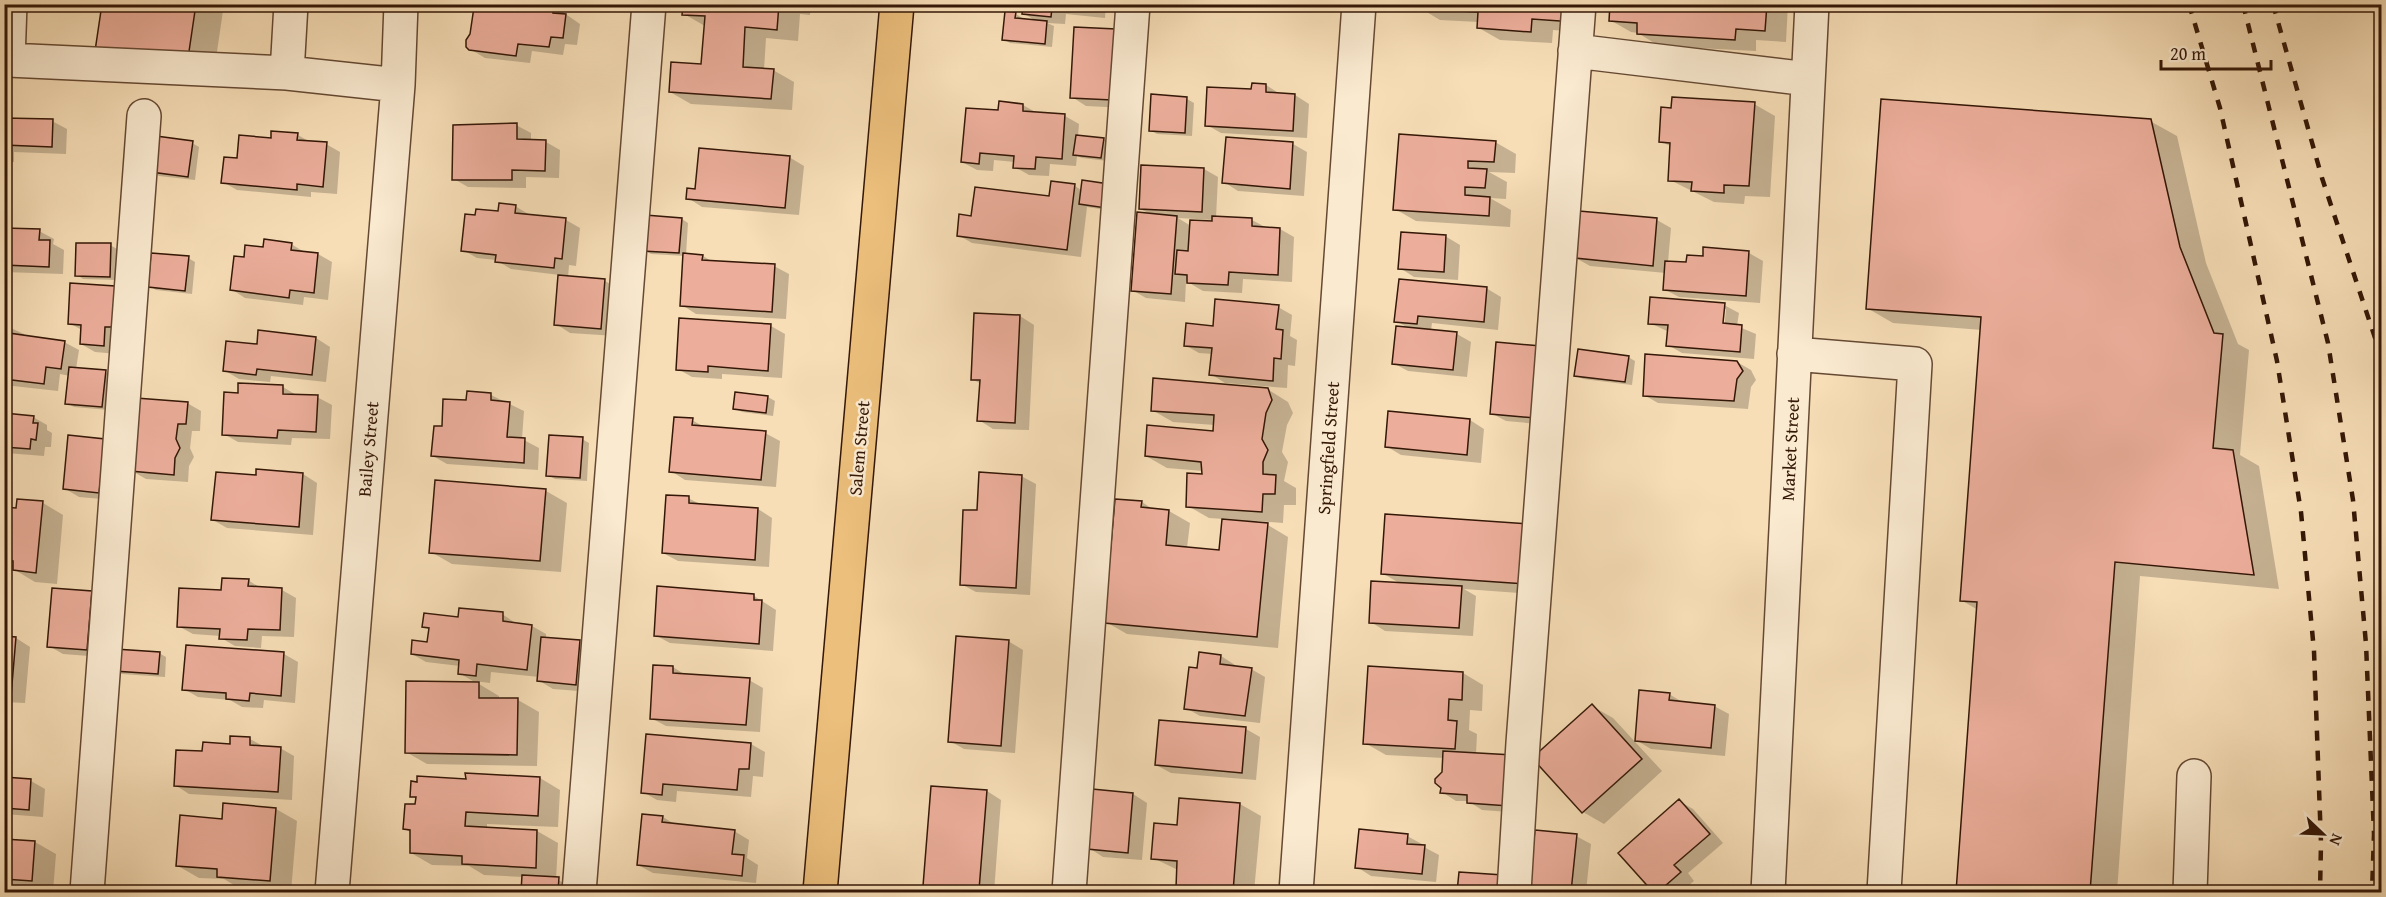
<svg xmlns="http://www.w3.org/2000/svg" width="2386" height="897" font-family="'Gentium Book Plus',serif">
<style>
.shadow{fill:#0003;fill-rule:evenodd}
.building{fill:#ecae9b;stroke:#341707;stroke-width:1.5}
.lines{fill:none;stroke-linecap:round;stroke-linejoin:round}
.minor-casing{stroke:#654933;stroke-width:36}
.major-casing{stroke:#341707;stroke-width:36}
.minor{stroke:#faead0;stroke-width:33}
.major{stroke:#ecbf7c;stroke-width:33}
.rail{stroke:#341707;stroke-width:4.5;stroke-dasharray:10 10;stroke-linecap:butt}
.labels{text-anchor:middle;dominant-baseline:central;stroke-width:5;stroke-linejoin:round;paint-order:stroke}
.street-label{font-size:18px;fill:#341707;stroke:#faead0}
</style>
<rect width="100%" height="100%" fill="#f7deb7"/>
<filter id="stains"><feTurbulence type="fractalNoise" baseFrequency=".00333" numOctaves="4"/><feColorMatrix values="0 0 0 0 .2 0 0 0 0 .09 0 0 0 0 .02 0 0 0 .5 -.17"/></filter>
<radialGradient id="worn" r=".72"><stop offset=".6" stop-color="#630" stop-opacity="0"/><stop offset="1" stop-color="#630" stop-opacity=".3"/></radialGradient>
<path class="shadow" d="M103,4H224L213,79Z
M474,4L554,6L580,24L577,45L565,44L563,55L532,51L530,63L485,58L470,49Z
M684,4H811L810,15L800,14L798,41L766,38L764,70H773L794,82L792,110L691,104L670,92L703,66L705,26L684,14Z
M1005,4H1106L1105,18L1066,14L1065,24L1047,23L1054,26L1052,47L1010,43L1003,39L1016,14L1022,18V20L1038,22L1023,13L1024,11L1014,10Z
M1218,4H1305V12L1222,7Z
M1420,4H1596L1594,33L1553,30L1552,43L1500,40L1479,28V22L1440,20L1420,8Z
M1611,4H1788L1786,42L1756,40V51L1659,46L1638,33L1631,32L1610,20Z
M1130,39L1126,108L1086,106L1072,97Z
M1266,85L1280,94L1295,95L1309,104L1307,138L1221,133L1207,125Z
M1187,99L1194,103L1192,136L1157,134L1150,130Z
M1754,104L1775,116L1770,197L1745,196L1744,204L1714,202L1670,180L1672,147L1660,141Z
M1023,105L1037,113L1065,116L1079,124L1078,136L1104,139L1110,143L1108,161L1082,158L1077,156L1076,166L1050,164L1049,176L1029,175L1015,167V162L994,160L993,171L977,170L962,162L999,112Z
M4,113L16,120L52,121L67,129L66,154L14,152V162H4Z
M2150,121L2177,136L2206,263L2238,344L2249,350L2240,455L2259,466L2279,589L2140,576L2117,892H1957L1978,610L1961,600L1982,330L1893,323L1867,308Z
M516,125L531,133V141L546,142L560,150L559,178L526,177V188L468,187L454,179Z
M298,135L310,142L326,144L340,152L337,194L311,192V197L237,190L223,182L238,160Z
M1495,142L1516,154L1515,173L1489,172L1507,182L1506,199L1490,198L1511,210L1510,227L1416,221L1395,209Z
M192,143L199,147L195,180L159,176L152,172Z
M1293,144L1307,152L1304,196L1238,191L1224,182Z
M789,157L804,166L799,215L702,207L688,198L697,191Z
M1204,169L1218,177L1216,218L1252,220L1267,228L1280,229L1294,237L1292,282L1243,279L1242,293L1203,291L1186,281L1185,302L1146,298L1132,290L1152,215L1140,209ZM1178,218L1214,220V223L1191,226Z
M1075,186L1113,211L1087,207L1081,257L972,243L958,235L972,217L1050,198Z
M515,206L530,215L566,220L580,228L576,266L569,265L568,278L605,281L619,289L615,336L570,333L556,324L560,275L511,269L496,260L477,258L463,250L477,217L499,213Z
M1580,213L1657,220L1671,228L1668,262L1688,263L1704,258V249L1749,253L1763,261L1760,303L1679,297L1664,289L1666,273L1590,266L1576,258Z
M682,219L688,223L686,255L703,256L713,262L774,266L789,274L786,319L696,314L682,305L685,256L651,254L644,250Z
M4,229L39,231L54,239L53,244L64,250L63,274L4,272Z
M1445,236L1460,245L1458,280L1414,277L1400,268Z
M291,244L306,253L318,254L332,262L328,300L304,297L303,305L245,298L231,289L245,259L264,249Z
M110,245L117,249V280L83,279L77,275Z
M188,258L195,262L192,294L156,290L150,286Z
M115,287L118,354L95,352L81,344L82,330L69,323Z
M1486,288L1501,297L1498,330L1432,323L1431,331L1457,334L1471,342L1467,377L1408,371L1393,363L1410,329L1396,321Z
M1724,305L1739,313L1737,326L1756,334L1754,359L1682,353L1668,345L1669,332L1650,323ZM1723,309H1726L1724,330H1721Z
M1278,307L1292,315L1290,336L1297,340L1295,366L1288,365L1287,388L1225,383L1211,374L1213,354L1199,353L1185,345L1214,327Z
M975,314L1020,316L1034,325L1029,430L993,429L979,420L981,384L972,379Z
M4,325L24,334V337L64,342L79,350L76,369L105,372L112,376L109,410L74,407L67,403L70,376L60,374L58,391L4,385Z
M771,326L785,334L782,378L722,374V379L692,377L678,369Z
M316,338L330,347L326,382L271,376L270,382L239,379L224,370L258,346Z
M1497,343L1549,425L1506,421L1491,413Z
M1628,357L1635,361L1632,385L1583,379L1576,375Z
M1737,362L1751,370L1756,380L1751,387L1748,409L1658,403L1644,395Z
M283,387L298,396L317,397L332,405L330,439L292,438L291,445L238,442L224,434L239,394Z
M1267,389L1288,402L1293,413L1287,425L1282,452L1288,462L1284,481L1296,488V505H1284L1283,523L1257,521V524L1268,525L1288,537L1278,648L1127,634L1106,622L1142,502L1154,510L1169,511L1190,523L1187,548L1220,551L1223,519L1209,518L1188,506L1203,475V471L1167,468L1146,456L1214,433L1215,425L1173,422L1152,410Z
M491,395L524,411L522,439L539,448L538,470L447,464L433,456L443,427Z
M768,397L775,401L773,416L742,412L735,408Z
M187,403L201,411L200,431H192L190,448L194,457L189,466L188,482L146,479L132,471Z
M4,415L33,417L47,425V430L52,433L51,447H45L44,456L6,453L4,462Z
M692,420L706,428L765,433L780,441L776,487L685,480L671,471Z
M1470,420L1484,429L1481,463L1401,455L1386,446Z
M582,439L589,443L587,481L555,479L548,475Z
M104,441L113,500L79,497L64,488Z
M303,474L317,483L313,535L227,528L213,520L257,477Z
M1021,476L1036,484L1030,595L976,592L961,584L978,512Z
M436,482L546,491L567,503L561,572L452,564L431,552Z
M688,498L702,505L758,509L772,518L769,567L678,561L663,553Z
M43,503L63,515L57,584L35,582L15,570L4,569V507L17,510Z
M1386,516L1548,595L1464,589L1476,596L1473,636L1385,631L1371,622L1401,584L1382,573Z
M248,580L262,589L282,590L296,598L294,637L262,636L261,648L235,646L221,638V636L193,634L178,626L223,592Z
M659,588L754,596L776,610L773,651L670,643L655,635Z
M92,592L106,601L102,657L63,654L49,646Z
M502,614L517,624L532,626L546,634V639L580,642L594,650L591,692L553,689L538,680L539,677L491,672L490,683L474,681L499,696V700H518L539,712L537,766L427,764L406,752L478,684L459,673L460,666L426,662L412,654L428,643L430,630L424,626Z
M4,637L16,638L30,647L25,703L4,702Z
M1008,641L1023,650L1015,753L964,749L950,741Z
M187,646L284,654L298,662L295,703L264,700L263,708L242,707L230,700L198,697L184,689Z
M159,653L166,657L165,677L122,674L115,670Z
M1201,654L1221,656L1235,665V667L1251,669L1265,677L1260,723L1200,716L1186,708L1199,670Z
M673,667L687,676L749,680L763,688L760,732L666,726L651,718Z
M1463,673L1483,685L1482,711L1470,710L1469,730L1477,734L1476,754L1523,813L1482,810L1468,801H1456L1442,792L1444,758L1386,755L1365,743Z
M1669,694L1684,703L1714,706L1729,714L1725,756L1651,749L1636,740Z
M1592,706L1613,718L1662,771L1604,824L1583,812Z
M1246,729L1260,737L1256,780L1171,773L1156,765Z
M250,739L265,747L280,748L294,756L292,800L189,794L175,785L204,753Z
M751,744L765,752L763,777L753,776L751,797L677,791L676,802L657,800L643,792Z
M4,774L8,779L31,781L45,789L43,817L4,814Z
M540,778L560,790L558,827L487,824V828L537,831L558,843L556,879L572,887V892H522L523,877L484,875L469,866L432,865L411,853L412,833L405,829L417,806V799L412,796L467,780Z
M987,791L1001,800L994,892H937L924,885Z
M1133,794L1147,803L1142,860L1103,857L1089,848Z
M1679,801L1693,809L1723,843L1688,873L1694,881L1681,892H1655L1620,853Z
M1240,804L1261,816L1254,892H1186L1177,888L1178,870L1153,858Z
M224,805L276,809L297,821L291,892L239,888L224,879L199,878L178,866L223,820Z
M663,817L676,825L734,831L749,840L747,858L758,865L756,883L653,873L638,865Z
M1407,836L1422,844V846L1439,855L1436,882L1371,876L1357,867Z
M1576,836L1591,844L1586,892H1530Z
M4,840L35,842L56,854L53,892L4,889Z
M1460,873L1516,892H1459Z
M676,889L727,892H676Z"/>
<path class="building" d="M102,4H196L187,65L95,51Z
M472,4L554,5L553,13L566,14L563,38L551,37L549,47L518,44L516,56L469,50L466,47V40L470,34L474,7Z
M683,4H779L777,30L745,27L743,67L774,69L771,99L669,92L671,62L701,64L705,16L682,15Z
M1019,4H1092L1091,11L1052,7L1051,17L1022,14L1023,5Z
M1418,4H1575L1574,22L1532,19L1531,32L1477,28L1478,12L1418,9Z
M1610,4H1767L1765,31L1736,29L1735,40L1637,34V23L1609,21Z
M1005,11L1016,12L1015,18L1047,21L1045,44L1002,40Z
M1074,27L1116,29L1112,100L1070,98Z
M1252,83L1266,84V92L1295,94L1293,131L1205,126L1207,87L1251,89Z
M1151,94L1187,97L1185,133L1149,131Z
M1672,97L1755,102L1749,186L1724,185V193L1691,191L1692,182L1668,181L1670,143L1659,142L1661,107L1671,108Z
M1881,99L2151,119L2180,247L2214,333L2223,334L2213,448L2233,450L2254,575L2115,562L2090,892H1956L1977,602L1960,601L1981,317L1866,309Z
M999,101L1023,104V111L1065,114L1062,159L1036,157L1035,169L1013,168L1014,156L980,153L979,164L961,162L966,108L998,110Z
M4,118L53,119L52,147L4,145Z
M517,123V139L546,140L545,171L512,170V180H452L453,125Z
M271,131L298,133L297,140L327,142L323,187L297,184V190L221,183L224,157L237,158L239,135L271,138Z
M1399,134L1496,141L1494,162L1468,161V168L1487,169L1485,188L1465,187V195L1490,197L1489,216L1393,210Z
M1076,135L1104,138L1101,158L1073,155Z
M156,136L193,141L188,177L151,172Z
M1226,137L1293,142L1290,189L1222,183Z
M699,148L790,156L785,208L686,199L687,188L695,189Z
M1141,165L1204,168L1202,212L1139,209Z
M1082,180L1109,184L1106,208L1079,204Z
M1051,181L1075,184L1067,250L957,236L959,214L971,216L975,187L1049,196Z
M499,203L516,205L515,213L566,218L562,259L555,258L554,268L495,262L496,255L461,251L465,214L475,215L476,209L498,211Z
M1579,211L1657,218L1653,266L1575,258Z
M1137,212L1177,216L1171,294L1131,291Z
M645,215L682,218L679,253L642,251Z
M1212,216L1252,218V226L1280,228L1278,275L1229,272L1228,285L1187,283V275L1175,274L1177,250L1188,251L1190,220L1212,221Z
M4,228L40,229L39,240H50L49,267L4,265Z
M1401,232L1446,235L1444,272L1398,269Z
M264,239L292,243L291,250L318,253L314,293L290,290L289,298L230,290L234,256L244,257L245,245L263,247Z
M76,243H111L110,277L75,276Z
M1703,247L1749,251L1746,296L1663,290L1665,261L1686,262L1687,255L1703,256Z
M151,253L189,256L185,291L148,287Z
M683,253L703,255L702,260L775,264L772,312L680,306Z
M558,275L605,279L601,329L554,325Z
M1399,279L1487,287L1484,322L1418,316L1417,324L1394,322Z
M70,283L115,286L112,327H105L104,346L80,344L81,325L68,324Z
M1650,297L1725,303L1723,323L1742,325L1740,352L1666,346L1668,325L1648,324Z
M1215,299L1279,305L1276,329L1283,330L1281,359L1274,358L1273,381L1209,375L1212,348L1184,346L1186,323L1213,326Z
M974,313L1020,315L1015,423L977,421L980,380H971Z
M679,318L771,324L768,371L708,366V372L676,370Z
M4,324H10L9,333L65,341L61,369L46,367L44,384L4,379Z
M1396,326L1457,332L1453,370L1392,364Z
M258,330L316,337L312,375L257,369L256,375L223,371L226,341L257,344Z
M1496,342L1541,346L1535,418L1490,414Z
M1578,349L1629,356L1625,382L1574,376Z
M1645,354L1737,361L1743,371L1737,379L1734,401L1643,396Z
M69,367L106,370L102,407L65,404Z
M1153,378L1268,388L1272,400L1266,413L1262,439L1268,450L1263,462V474L1276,475L1275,494H1263L1262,512L1186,507L1187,473L1202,474L1201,462L1145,456L1147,425L1213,431L1214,415L1151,411Z
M238,383L283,385V394L318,395L316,432L278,430L277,438L222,435L224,392L238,393Z
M467,391L491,393V400L510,402L507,437L525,438L524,463L431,456L434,426H442L443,399L466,400Z
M735,392L768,396L766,413L733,409Z
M136,398L188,402L186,424H178L176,439L180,448L175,458L174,475L130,471Z
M1388,411L1470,419L1467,455L1385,447Z
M4,413L34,416L33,423H38L36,440L31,439L30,449L4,447Z
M674,417L693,418L692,425L766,431L761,480L669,472Z
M68,435L105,439L99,493L63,489Z
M549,435L583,437L580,478L546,476Z
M256,469L303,473L299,527L211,520L216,472L256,475Z
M979,472L1022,475L1016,588L960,585L963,510H977Z
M435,480L546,489L540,561L429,553Z
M666,495L689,496V503L758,508L755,560L662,553Z
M17,499L43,501L36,573L13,570V561L4,560V507L16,508Z
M1115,499L1142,501L1141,507L1169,510L1166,545L1219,550L1222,519L1268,523L1257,637L1104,623Z
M1385,514L1531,524L1527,584L1381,574Z
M222,578L249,579L248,586L282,588L280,630L248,629L247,640L219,639L220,629L177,627L179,588L221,590Z
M1371,581L1462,586L1459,628L1369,623Z
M657,586L754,594V600H762L759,644L654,636Z
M52,588L92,591L87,650L47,647Z
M459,608L503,612V621L532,625L527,670L477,664L476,676L458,674L459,660L411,654L412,640L427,642L429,628L422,627L424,613L458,617Z
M4,636L16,637L11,696H4Z
M956,636L1009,640L1001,746L948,742Z
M541,637L580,640L576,685L537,681Z
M186,645L284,652L281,696L250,693L249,701L226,699V693L182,690Z
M115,649L160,652L158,674L114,671Z
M1199,652L1221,655L1220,664L1252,668L1245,716L1184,709L1189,667L1197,668Z
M653,665L673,666V673L750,678L746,725L650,719Z
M1368,666L1463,672L1462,700L1449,699L1448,720L1457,721L1455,749L1363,744Z
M406,681L479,682V698H518L517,755L405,753Z
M1639,690L1670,693L1669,700L1715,705L1711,748L1635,741Z
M1592,704L1642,759L1582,813L1532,758Z
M1159,720L1246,727L1242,773L1155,765Z
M646,734L751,743L749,769H739L737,790L663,784L662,795L641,793Z
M230,736L250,737V745L281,747L278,792L174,786L176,750L202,751L203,742L230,744Z
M1443,751L1513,755L1509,806L1467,803V795L1440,793L1441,788L1435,783V779L1442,772Z
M465,773L540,777L538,816L466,812L465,826L537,830L536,868L462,864V856L410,853V830L403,829L405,804H415L416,797H410L411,781L417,782V776L466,779Z
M4,777L31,779L29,810L4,808Z
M931,786L987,790L979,890L923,886Z
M1092,789L1133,793L1128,853L1087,849Z
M1179,798L1240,803L1233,892L1176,888L1177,861L1151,859L1154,823L1177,825Z
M1679,799L1710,834L1674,865L1681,872L1658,892H1653L1618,853Z
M223,803L276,808L270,881L217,877V869L176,866L180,815L222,819Z
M642,814L663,816L662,822L735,830L732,854L744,855L742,876L637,865Z
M1359,829L1408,834L1407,844L1425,845L1422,874L1355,868Z
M1535,830L1577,834L1571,892H1528Z
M4,839L35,841L32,881L4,879Z
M1459,872L1503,875L1502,892H1457Z
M522,875L559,877L558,892H521Z
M675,887L731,891V892H675Z"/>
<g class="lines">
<defs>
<path id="minor" d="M10,4L8,60L287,73L398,85
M1575,51L1808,79
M287,73L291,4
M1794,354L1915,364L1884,892
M87,892L144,116
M332,892L398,85L401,4
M579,892L649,4
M1069,892L1133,4
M1296,892L1359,4
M1514,892L1523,743L1579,4
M1768,892L1812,4
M2190,892L2194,776"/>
<path id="major" d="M820,892L897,4"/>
</defs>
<use href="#minor" class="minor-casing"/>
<use href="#major" class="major-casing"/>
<use href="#minor" class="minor"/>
<use href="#major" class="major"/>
<path class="rail" d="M2189,4L2220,108L2277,361L2301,512L2314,651L2321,843L2320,892
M2243,4L2328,343L2353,500L2366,644L2374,834L2372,892
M2273,4L2322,178L2382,359"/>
</g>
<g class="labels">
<g class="street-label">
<text transform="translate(859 448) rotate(-85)">Salem Street</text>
<text transform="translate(1328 448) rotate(-86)">Springfield Street</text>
<text transform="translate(368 449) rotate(-85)">Bailey Street</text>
<text transform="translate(1790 449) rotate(-87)">Market Street</text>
</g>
</g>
<rect width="2386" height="897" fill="none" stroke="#f7deb7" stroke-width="24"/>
<rect x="6" y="6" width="2374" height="885" fill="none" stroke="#341707" stroke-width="3"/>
<rect x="12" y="12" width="2362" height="873" fill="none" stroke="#341707" stroke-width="1.5"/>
<g transform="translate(2323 834) rotate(113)" stroke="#faead0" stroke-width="4.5" paint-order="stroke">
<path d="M0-4.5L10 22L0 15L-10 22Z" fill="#341707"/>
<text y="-9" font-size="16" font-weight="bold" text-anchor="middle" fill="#341707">N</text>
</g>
<path d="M2161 60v9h110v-9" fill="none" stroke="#341707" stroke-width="3"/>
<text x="2170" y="60" font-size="18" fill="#341707" stroke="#faead0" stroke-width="4.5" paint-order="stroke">20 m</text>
<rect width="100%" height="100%" filter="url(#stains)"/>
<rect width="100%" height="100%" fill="url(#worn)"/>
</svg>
